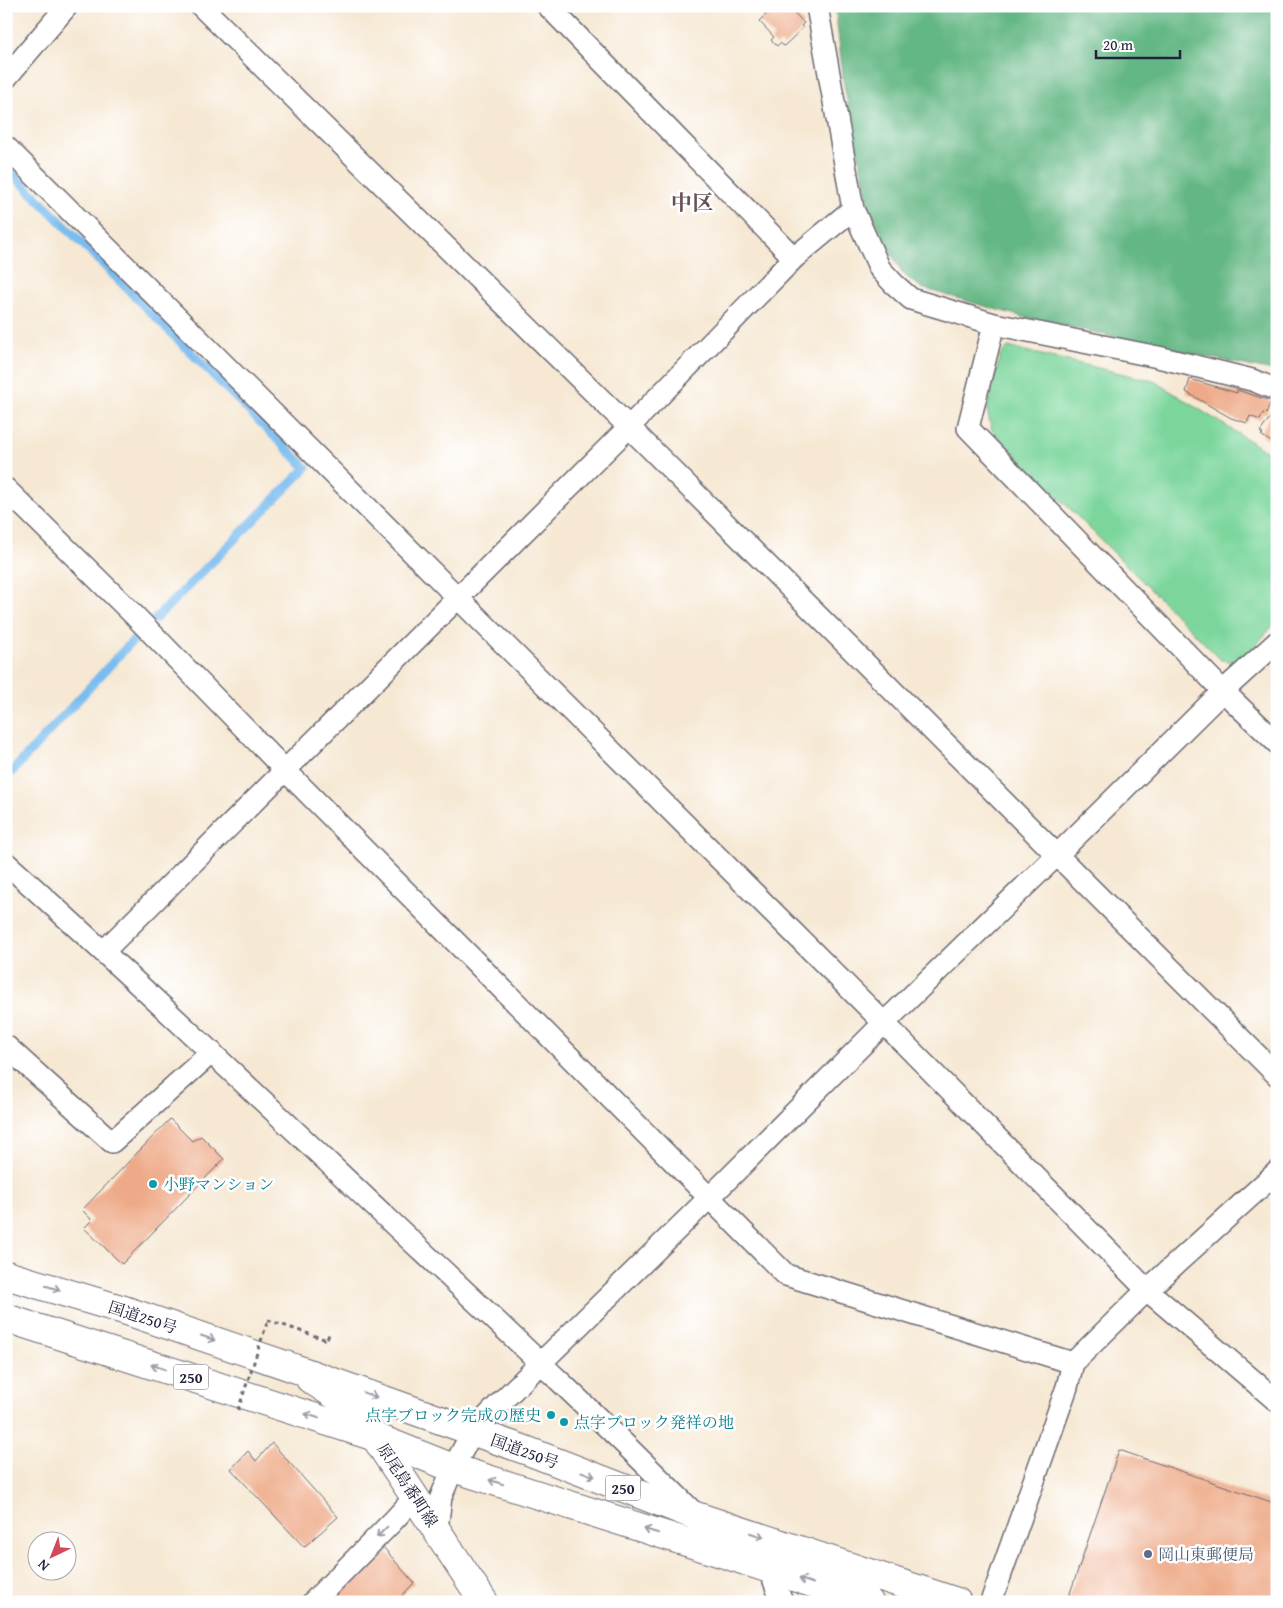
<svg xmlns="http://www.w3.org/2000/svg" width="1283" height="1608" font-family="'Gentium Book Plus','Noto Serif JP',serif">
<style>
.green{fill:#7bd69c;stroke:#4e7c6c}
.forest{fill:#64b784;stroke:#436c60}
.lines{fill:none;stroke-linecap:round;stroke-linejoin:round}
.stream{stroke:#79bcef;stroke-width:9}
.building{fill:#ea8}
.street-casing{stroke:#6c6770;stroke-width:24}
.secondary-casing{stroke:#6c6770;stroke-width:30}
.highway-casing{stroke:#6c6770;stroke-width:30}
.path{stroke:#6c6770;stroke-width:3;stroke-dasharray:4 4;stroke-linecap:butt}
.street{stroke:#fff;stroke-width:21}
.secondary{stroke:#fff;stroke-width:28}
.highway{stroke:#fff;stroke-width:28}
.path-bridge{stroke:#6c6770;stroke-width:3;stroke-dasharray:4 4;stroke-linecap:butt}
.oneway{stroke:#9c9ca7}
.culture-dot{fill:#0f9aa8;stroke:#fff;stroke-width:2}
.service-dot{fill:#5c6f8a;stroke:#fff;stroke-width:2}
.labels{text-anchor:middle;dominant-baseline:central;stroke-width:5;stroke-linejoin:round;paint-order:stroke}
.shield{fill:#fff;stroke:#646476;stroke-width:1}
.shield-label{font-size:15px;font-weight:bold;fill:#22223b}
.culture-label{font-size:16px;fill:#0d838f;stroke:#fff;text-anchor:start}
.street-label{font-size:16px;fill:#22223b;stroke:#fff}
.service-label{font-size:16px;fill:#4e5e75;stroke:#fff;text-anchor:start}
.district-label{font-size:21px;font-weight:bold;fill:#695256;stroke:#fff}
</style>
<rect width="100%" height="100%" fill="#fff"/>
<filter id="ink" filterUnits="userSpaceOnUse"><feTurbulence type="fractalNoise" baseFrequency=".02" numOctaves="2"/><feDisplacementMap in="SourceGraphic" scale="10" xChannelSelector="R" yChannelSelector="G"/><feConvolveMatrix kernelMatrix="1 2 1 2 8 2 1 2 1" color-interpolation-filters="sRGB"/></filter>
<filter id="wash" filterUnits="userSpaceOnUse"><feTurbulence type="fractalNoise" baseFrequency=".0096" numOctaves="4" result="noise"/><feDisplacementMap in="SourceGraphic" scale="20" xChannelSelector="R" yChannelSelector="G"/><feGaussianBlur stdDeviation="1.12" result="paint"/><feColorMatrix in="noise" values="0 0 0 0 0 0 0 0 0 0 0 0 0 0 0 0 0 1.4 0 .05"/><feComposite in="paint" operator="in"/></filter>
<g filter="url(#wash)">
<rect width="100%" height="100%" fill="#f6e8d3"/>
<path class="green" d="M1008,347L1154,381L1277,458V621L1241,662L1221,660L992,431L987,410L1000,356Z"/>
<path class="forest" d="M835,6H1277V372L1023,317L922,288L904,275L895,260L870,210L844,85Z"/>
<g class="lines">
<path class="stream" d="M6,167L306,468L155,619
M6,778L136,637"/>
</g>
<g id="blocks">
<path class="building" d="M775,6H788L804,23L801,26L803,28L784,46L780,43L777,46L771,40L774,37L759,21Z
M1190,379L1237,393V390L1271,401L1266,414L1263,413L1260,420L1250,416L1247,423L1231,418L1186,392Z
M1275,411L1277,412V446L1261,435L1263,434L1260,432Z
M170,1119L192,1141L201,1136L224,1159L122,1264L84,1228L92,1220L82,1210Z
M272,1443L338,1517L304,1547L231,1469L248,1451L256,1461Z
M1119,1450L1277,1504V1602H1067Z
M383,1547L414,1583L396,1602H329Z"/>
</g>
</g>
<g filter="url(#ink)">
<use href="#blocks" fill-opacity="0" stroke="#6c6770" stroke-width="1"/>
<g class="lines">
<defs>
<path id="street" d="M201,6L629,427L1277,1075
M548,6L794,258
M817,6L853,209L880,269L894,284L911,299L994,324L1158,357L1252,380L1277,390
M6,78L67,6
M6,147L884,1023L1147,1290L1277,1401
M994,324L968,428L1223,691L1277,743
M6,489L133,614L285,770L786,1275L1073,1363
M6,863C136,980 262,1100 388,1219C491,1316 594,1412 693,1512
M104,951L629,427L794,258L853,209
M6,1046L112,1142L212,1052
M437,1529L441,1497L453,1468L473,1431L499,1404L710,1197L884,1023L1057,855L1223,691L1277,642
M769,1568L782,1602
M313,1602L392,1522L415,1497
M991,1602L1067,1387L1073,1363L1147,1290L1277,1172"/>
<path id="secondary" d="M310,1379L347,1403L375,1437L484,1602"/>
<path id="highway" d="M6,1275L124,1310L291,1367L528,1451L696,1516L957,1602
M6,1318L375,1437L453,1468L727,1555L869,1602"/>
</defs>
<use href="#street" class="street-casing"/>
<use href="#secondary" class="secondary-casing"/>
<use href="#highway" class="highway-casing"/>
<path class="path" d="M268,1320L324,1339L327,1340L329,1334"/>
<use href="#street" class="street"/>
<use href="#secondary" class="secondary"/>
<use href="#highway" class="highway"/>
<path class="path-bridge" d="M238,1410L268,1320"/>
</g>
<defs><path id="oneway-shaft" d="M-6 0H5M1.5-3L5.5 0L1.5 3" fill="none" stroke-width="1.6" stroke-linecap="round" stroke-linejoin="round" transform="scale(1.25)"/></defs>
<g class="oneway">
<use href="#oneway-shaft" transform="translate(53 1288) rotate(17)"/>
<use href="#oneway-shaft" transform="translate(208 1338) rotate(19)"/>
<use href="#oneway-shaft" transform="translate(158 1367) rotate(-162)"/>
<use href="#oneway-shaft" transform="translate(370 1395) rotate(20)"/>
<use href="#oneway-shaft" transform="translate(312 1416) rotate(-162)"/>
<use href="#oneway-shaft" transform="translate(588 1474) rotate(21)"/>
<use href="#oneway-shaft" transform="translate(496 1482) rotate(-162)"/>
<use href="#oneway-shaft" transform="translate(651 1531) rotate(-163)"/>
<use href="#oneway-shaft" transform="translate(382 1532) rotate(135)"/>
<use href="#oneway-shaft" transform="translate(757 1535) rotate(18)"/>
<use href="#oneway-shaft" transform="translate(806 1581) rotate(-161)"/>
</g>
</g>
<g class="culture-dot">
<circle cx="153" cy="1184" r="5"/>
<circle cx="551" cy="1415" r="5"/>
<circle cx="564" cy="1422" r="5"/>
</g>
<circle class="service-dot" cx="1148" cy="1554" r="5"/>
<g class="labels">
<g class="shield">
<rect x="173.5" y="1364.5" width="35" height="25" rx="4"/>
<rect x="605.5" y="1475.5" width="35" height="25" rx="4"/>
</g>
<g class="shield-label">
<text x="191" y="1377">250</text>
<text x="623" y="1488">250</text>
</g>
<g class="culture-label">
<text x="163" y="1184">小野マンション</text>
<text x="541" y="1415" text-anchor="end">点字ブロック完成の歴史</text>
<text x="574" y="1422">点字ブロック発祥の地</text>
</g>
<g class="street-label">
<text transform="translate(143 1317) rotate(18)">国道250号</text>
<text transform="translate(525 1451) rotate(20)">国道250号</text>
<text transform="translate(408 1485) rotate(57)">原尾島番町線</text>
</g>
<g class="service-label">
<text x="1158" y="1554">岡山東郵便局</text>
</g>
<g class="district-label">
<text x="692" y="202">中区</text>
</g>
</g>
<rect width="1283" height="1608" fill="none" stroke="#fff" stroke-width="25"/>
<g transform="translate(52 1556) rotate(223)"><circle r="24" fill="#ffffff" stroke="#a7a7b1"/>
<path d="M0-4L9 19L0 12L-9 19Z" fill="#d1495b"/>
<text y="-8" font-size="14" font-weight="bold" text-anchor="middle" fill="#22223b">N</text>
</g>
<path d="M1096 50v8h84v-8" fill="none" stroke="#22223b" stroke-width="2.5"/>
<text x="1103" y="50" font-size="15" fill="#22223b" stroke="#ffffff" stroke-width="4" paint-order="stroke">20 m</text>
</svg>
